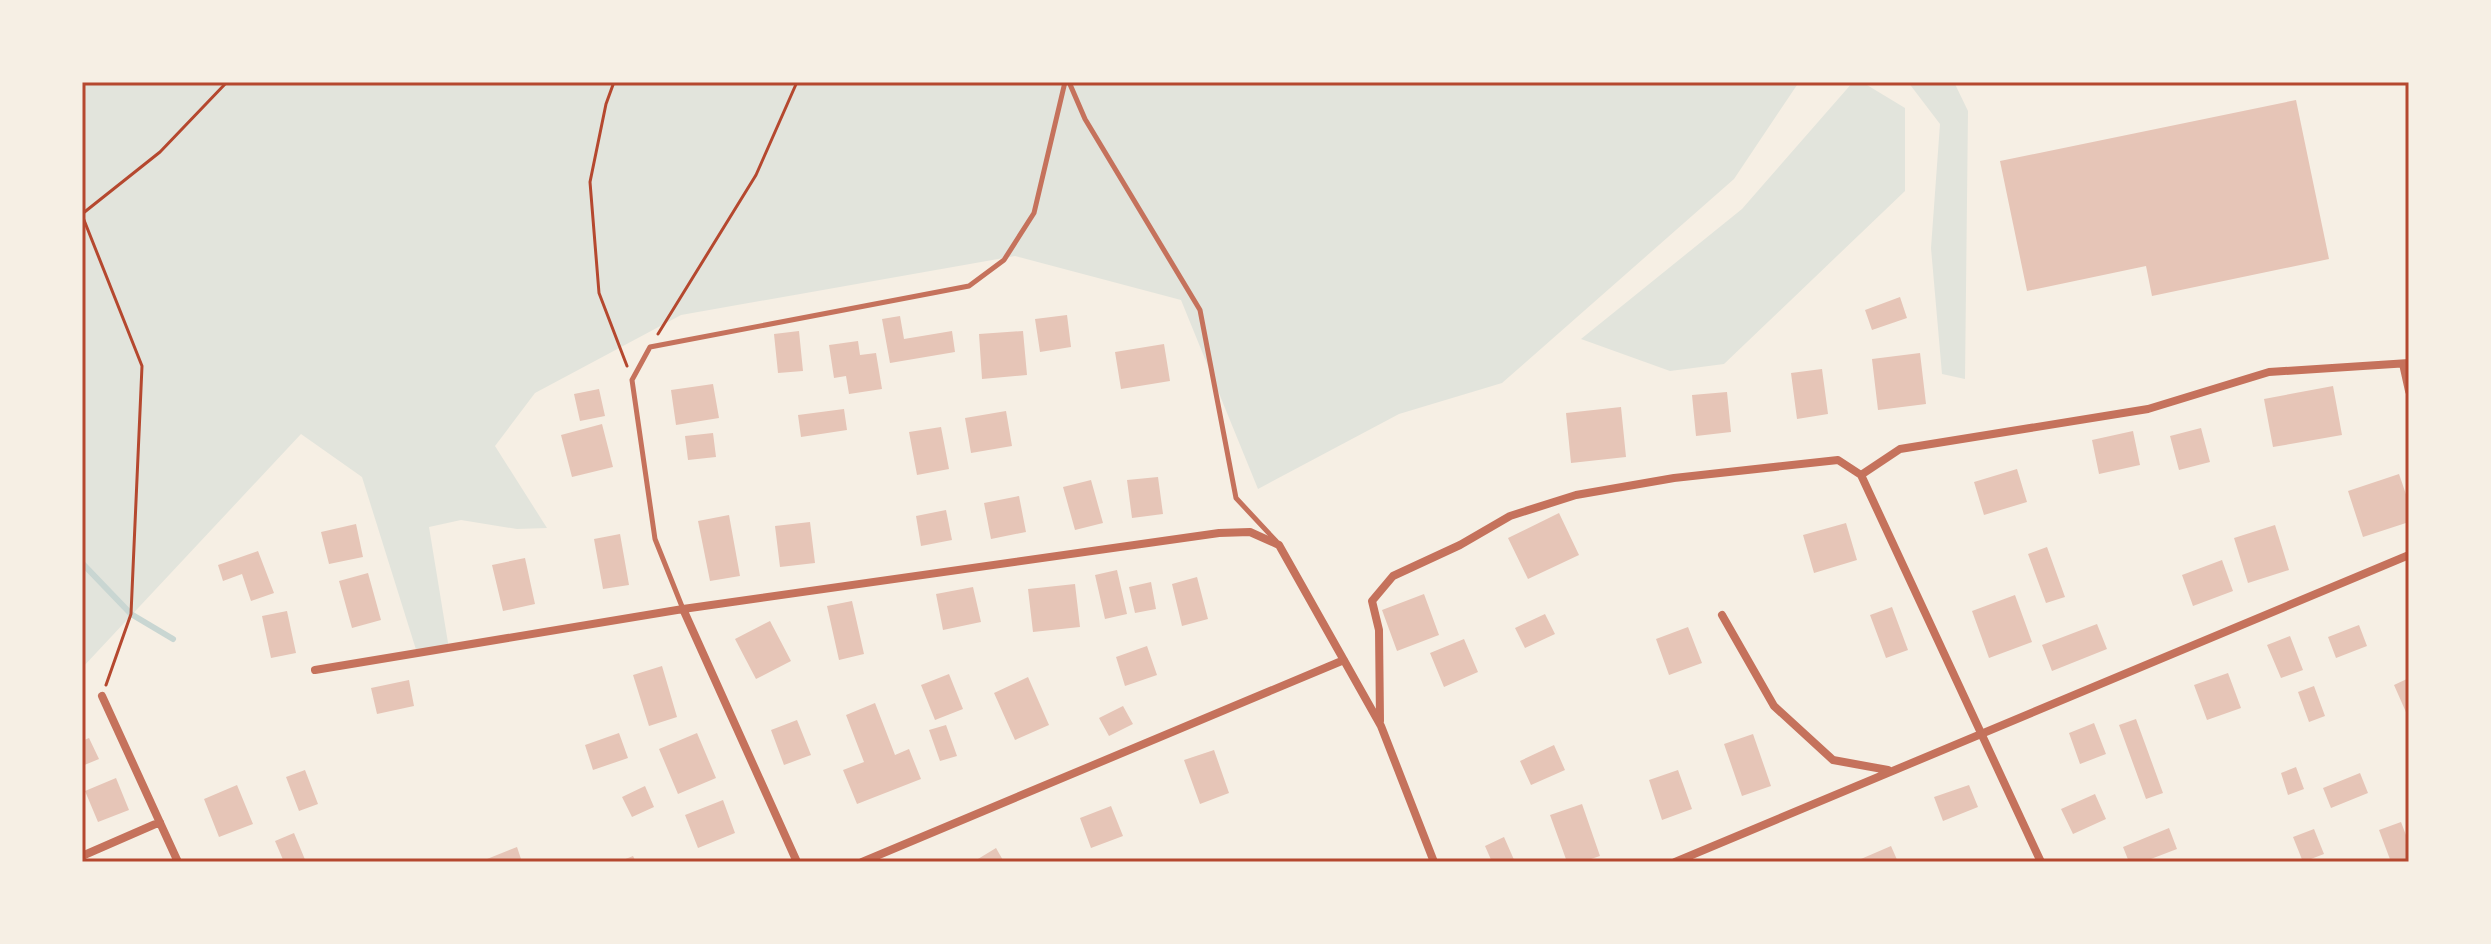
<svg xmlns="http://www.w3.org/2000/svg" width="2491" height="944" font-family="'Sofia Sans Condensed',sans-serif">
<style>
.green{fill:#e2e4dc}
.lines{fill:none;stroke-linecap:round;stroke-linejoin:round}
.stream{stroke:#c9d6d2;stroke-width:6}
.building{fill:#e6c5b7}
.path{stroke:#b5482f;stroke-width:3}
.service{stroke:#c5725c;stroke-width:5}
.minor{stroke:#c5725c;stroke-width:8}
.neatline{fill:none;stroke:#b5482f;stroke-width:3}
</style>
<rect width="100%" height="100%" fill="#f6efe4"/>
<path class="green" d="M82,82H1799L1734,179L1502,383L1399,414L1258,489L1181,300L1015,256L681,315L535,393L495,446L547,528L517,529L461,520L429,527L449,649L418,656L362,477L301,434L82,668Z
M1853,82H1862L1905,108V191L1724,364L1670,371L1581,339L1742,209Z
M1908,82H1954L1968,111L1965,379L1942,374L1931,248L1940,124Z"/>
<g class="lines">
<path class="stream" d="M82,563L131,614L173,639"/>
</g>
<path class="building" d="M2296,100L2329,259L2152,296L2146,266L2027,291L2000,161Z
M1900,297L1907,318L1872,330L1865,310Z
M1067,315L1071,347L1040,352L1035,319Z
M900,316L904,339L952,331L955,352L890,363L882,319Z
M799,331L803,371L778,373L774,334Z
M1023,331L1027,375L982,379L979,334Z
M858,341L860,355L876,353L882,389L849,394L846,376L834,378L829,345Z
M1164,344L1170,381L1121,389L1115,352Z
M1920,353L1926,404L1878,410L1872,359Z
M1822,369L1828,414L1797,419L1791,373Z
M713,384L719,418L676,425L671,390Z
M2333,386L2342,435L2273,447L2264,399Z
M599,389L605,416L580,421L574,394Z
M1727,392L1731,432L1696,436L1692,395Z
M1621,407L1626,457L1571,463L1566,413Z
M844,409L847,430L801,437L798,415Z
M1006,411L1012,446L971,453L965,418Z
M602,424L613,467L572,477L561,435Z
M941,427L949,469L917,475L909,432Z
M2201,428L2210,462L2179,470L2170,436Z
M2133,431L2140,465L2099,474L2092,440Z
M713,433L716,457L688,460L685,436Z
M2017,469L2027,502L1984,515L1974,482Z
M2399,474L2409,503V522L2363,537L2348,491Z
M1158,477L1163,514L1132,518L1127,480Z
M1091,480L1103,523L1075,530L1063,487Z
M1019,496L1026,532L991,539L984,503Z
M946,510L952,540L921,546L916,516Z
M1559,513L1579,555L1528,579L1508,538Z
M729,515L740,576L710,581L698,521Z
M810,522L815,563L780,567L775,526Z
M1846,523L1857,560L1814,573L1803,535Z
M356,524L363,557L329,564L321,532Z
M2275,525L2289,570L2248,583L2234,538Z
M620,534L629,585L603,589L594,539Z
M2047,547L2065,597L2046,603L2028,554Z
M258,551L274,593L251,601L242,574L223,581L218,565Z
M525,558L535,604L503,611L492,565Z
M2222,560L2233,591L2193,606L2182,575Z
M1117,570L1127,614L1105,619L1095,575Z
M368,573L381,620L352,628L339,581Z
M1197,577L1208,619L1182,626L1172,584Z
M1151,582L1156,609L1135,613L1129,587Z
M1075,584L1080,627L1033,632L1028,589Z
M973,587L981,622L943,630L936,594Z
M1424,594L1439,635L1397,651L1382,610Z
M2015,595L2032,642L1989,658L1972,611Z
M852,601L864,654L839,660L827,606Z
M1892,607L1908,650L1886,658L1870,615Z
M287,611L296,653L271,658L262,616Z
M1545,614L1555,634L1525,648L1515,628Z
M770,621L791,661L756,679L735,639Z
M2097,624L2107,649L2052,671L2042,645Z
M2359,625L2367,646L2336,658L2328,637Z
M1688,627L1702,663L1669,675L1656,639Z
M2290,636L2303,670L2281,678L2267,645Z
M1464,639L1478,672L1444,687L1430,653Z
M1147,646L1157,675L1125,686L1116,657Z
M662,666L677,717L649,726L633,675Z
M2228,673L2241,708L2207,720L2194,685Z
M949,674L963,709L935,720L921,685Z
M1028,677L1049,725L1015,740L994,693Z
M2409,678V719L2394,685Z
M409,680L414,706L377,714L371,688Z
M2314,686L2325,716L2309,722L2298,692Z
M875,703L895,755L909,749L921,779L857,804L843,770L864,762L846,715Z
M1123,706L1133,724L1109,736L1099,718Z
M2136,719L2163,793L2146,799L2119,725Z
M797,720L811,755L784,765L771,730Z
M2094,723L2106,754L2080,764L2069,733Z
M946,725L957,756L940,761L929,730Z
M619,733L628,758L593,770L585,745Z
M697,733L716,778L678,794L659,749Z
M1753,734L1771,786L1742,796L1724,744Z
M89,738L99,759L82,766V741Z
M1554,745L1565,770L1531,785L1520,761Z
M1214,750L1229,793L1200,804L1184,760Z
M2296,767L2304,789L2288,795L2281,773Z
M305,770L318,804L299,811L286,777Z
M1678,770L1692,809L1662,820L1649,780Z
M2360,773L2368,793L2331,808L2323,788Z
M116,778L129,810L98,822L85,791Z
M237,785L253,824L219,837L204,799Z
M1969,785L1978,807L1943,821L1934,797Z
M645,786L654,807L632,817L622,797Z
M2095,794L2106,819L2073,834L2061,809Z
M723,800L735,833L698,848L685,815Z
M1582,804L1600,856L1582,862H1567L1550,815Z
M1111,806L1123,836L1091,848L1080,818Z
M2401,822L2409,843V862H2391L2379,830Z
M2169,828L2177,849L2143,862H2129L2123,847Z
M2314,829L2324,854L2303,862L2293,837Z
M294,833L306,862H284L275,841Z
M1504,837L1515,862H1492L1485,846Z
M1891,846L1898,862H1854Z
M517,847L522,862H488L487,859Z
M996,848L1004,862H973Z
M633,856L636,862H618Z"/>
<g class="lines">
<path class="path" d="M614,82L606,104L590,182L599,293L627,366
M82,214L160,152L227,82
M82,215L142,366L131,614L106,685
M658,334L756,175L797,82"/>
<path class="service" d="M1069,82L1085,119L1200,310L1236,498L1276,541
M683,609L655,539L632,380L650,347L969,286L1004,260L1034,213L1065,82"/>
<path class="minor" d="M2403,364L2409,391
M1861,475L2041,862
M683,609L797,862
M1722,615L1774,706L1833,760L1888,770
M315,670L683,609L1219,533L1250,532L1279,545L1381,726L1434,862
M102,696L178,862
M1380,721L1379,630L1372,601L1393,576L1460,545L1510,516L1576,495L1674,478L1838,460L1861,475L1900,449L2148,409L2269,372L2409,363
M82,856L160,822
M862,862L1344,660
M1675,862L2409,555"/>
</g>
<rect width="2491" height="944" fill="none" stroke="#f6efe4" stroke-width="168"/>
<rect x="84" y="84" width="2323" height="776" class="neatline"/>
</svg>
